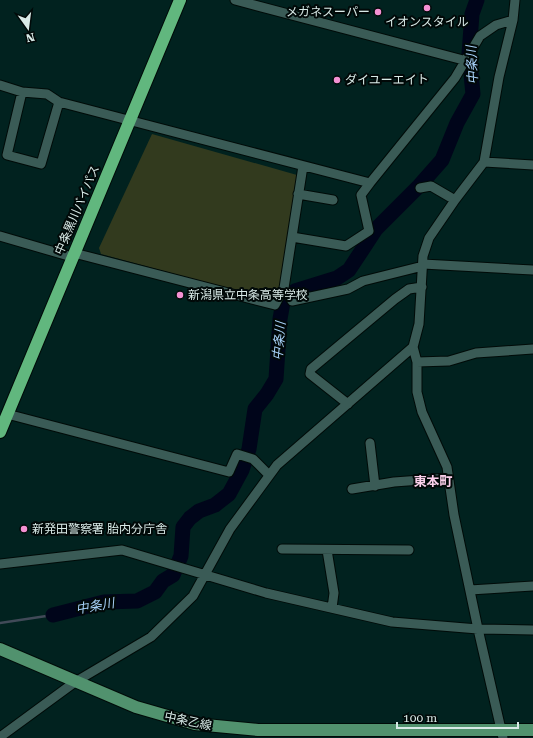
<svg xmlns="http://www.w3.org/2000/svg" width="533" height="738" font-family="'Roboto Serif','Noto Sans JP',serif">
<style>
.green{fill:#323a1e}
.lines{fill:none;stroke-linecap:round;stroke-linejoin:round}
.stream{stroke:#414a58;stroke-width:2.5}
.river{stroke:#00051a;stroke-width:15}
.minor-casing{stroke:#000b08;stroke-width:11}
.major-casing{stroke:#000b08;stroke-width:14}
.highway-casing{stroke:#000b08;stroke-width:14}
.minor{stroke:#3a5b56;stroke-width:9}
.major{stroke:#51926e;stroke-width:12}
.highway{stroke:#61b77e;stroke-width:12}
.poi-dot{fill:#f491d3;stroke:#010908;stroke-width:1.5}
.labels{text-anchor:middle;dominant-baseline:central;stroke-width:4;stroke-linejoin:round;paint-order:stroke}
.poi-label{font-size:12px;fill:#d8eae7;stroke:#010908;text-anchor:start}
.street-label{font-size:12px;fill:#d8eae7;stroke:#010908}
.water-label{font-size:13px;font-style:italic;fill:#a7d1f8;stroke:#010908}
.neighbourhood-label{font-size:13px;font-weight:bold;fill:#facfea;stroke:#010908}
</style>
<rect width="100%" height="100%" fill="#01221f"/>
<path class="green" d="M152,134L297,175L280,287L273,296L263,298L101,254L99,248Z"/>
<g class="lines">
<path class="stream" d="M0,623L53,615"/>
<path class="river" d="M53,615L104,602L137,601L155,592L163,581L173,575L181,556L183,527L190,518L199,511L215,505L229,494L242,470L249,449L255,409L267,394L276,379L280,319L283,302L295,291L337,278L349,270L376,229L419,186L442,160L457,123L473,94L469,54L472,14L477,0"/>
<defs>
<path id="minor" d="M235,0L467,61
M0,85L22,92L47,94L59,102L370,183L455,78L480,36L496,25L513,20
M22,92L7,155L41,164L59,102
M484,162L499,77L513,20L515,0
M420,188L431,186L455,200
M298,194L333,200
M0,236L72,257
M292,237L346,246L369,231L361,195L370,183
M74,253L275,305L284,288L303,166
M423,264L533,270
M284,288L292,301L348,289L363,281L423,266
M413,347L417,362V392L422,412L447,467L454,515L478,629L503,738
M417,362L449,361L476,353L533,349
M348,404L310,374L311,369L395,299L409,289L422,287
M7,414L229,472L237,454L253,459L268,474
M370,443L375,486
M352,489L394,482L448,478
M282,549L409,550
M327,550L334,593L332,608
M0,564L122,550L266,593L392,622L478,629L533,630
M470,590L533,586
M0,737L75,682L151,637L193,596L230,529L277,465L413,347L419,324L423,256L429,238L455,200L484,162L533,165"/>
<path id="major" d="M0,649L136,707L195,724L258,730H533"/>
<path id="highway" d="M0,432L180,0"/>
</defs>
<use href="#minor" class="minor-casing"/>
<use href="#major" class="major-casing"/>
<use href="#highway" class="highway-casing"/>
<use href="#minor" class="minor"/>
<use href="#major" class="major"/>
<use href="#highway" class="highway"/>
</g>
<g class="poi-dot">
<circle cx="427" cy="8" r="4"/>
<circle cx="378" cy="12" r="4"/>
<circle cx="337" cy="80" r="4"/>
<circle cx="180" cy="295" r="4"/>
<circle cx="24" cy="529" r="4"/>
</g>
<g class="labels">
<g class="poi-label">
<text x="370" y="12" text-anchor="end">メガネスーパー</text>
<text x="427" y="22" text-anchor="middle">イオンスタイル</text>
<text x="345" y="80">ダイユーエイト</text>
<text x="188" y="295">新潟県立中条高等学校</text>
<text x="32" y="529">新発田警察署 胎内分庁舎</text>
</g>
<g class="street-label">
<text transform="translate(77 210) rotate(-67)">中条黒川バイパス</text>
<text transform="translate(188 721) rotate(12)">中条乙線</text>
</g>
<g class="water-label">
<text transform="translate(472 65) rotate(-93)">中条川</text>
<text transform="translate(279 341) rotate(-85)">中条川</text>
<text transform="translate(95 606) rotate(-10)">中条川</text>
</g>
<g class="neighbourhood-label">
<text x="433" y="481">東本町</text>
</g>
</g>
<g transform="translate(28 28) rotate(166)" stroke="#010908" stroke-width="3" paint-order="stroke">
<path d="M0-3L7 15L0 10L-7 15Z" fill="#d8eae7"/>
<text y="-6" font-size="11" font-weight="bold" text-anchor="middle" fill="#d8eae7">N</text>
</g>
<path d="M397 722v6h121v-6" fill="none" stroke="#d8eae7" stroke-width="2"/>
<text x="403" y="722" font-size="12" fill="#d8eae7" stroke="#010908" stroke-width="3" paint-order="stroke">100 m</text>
</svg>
